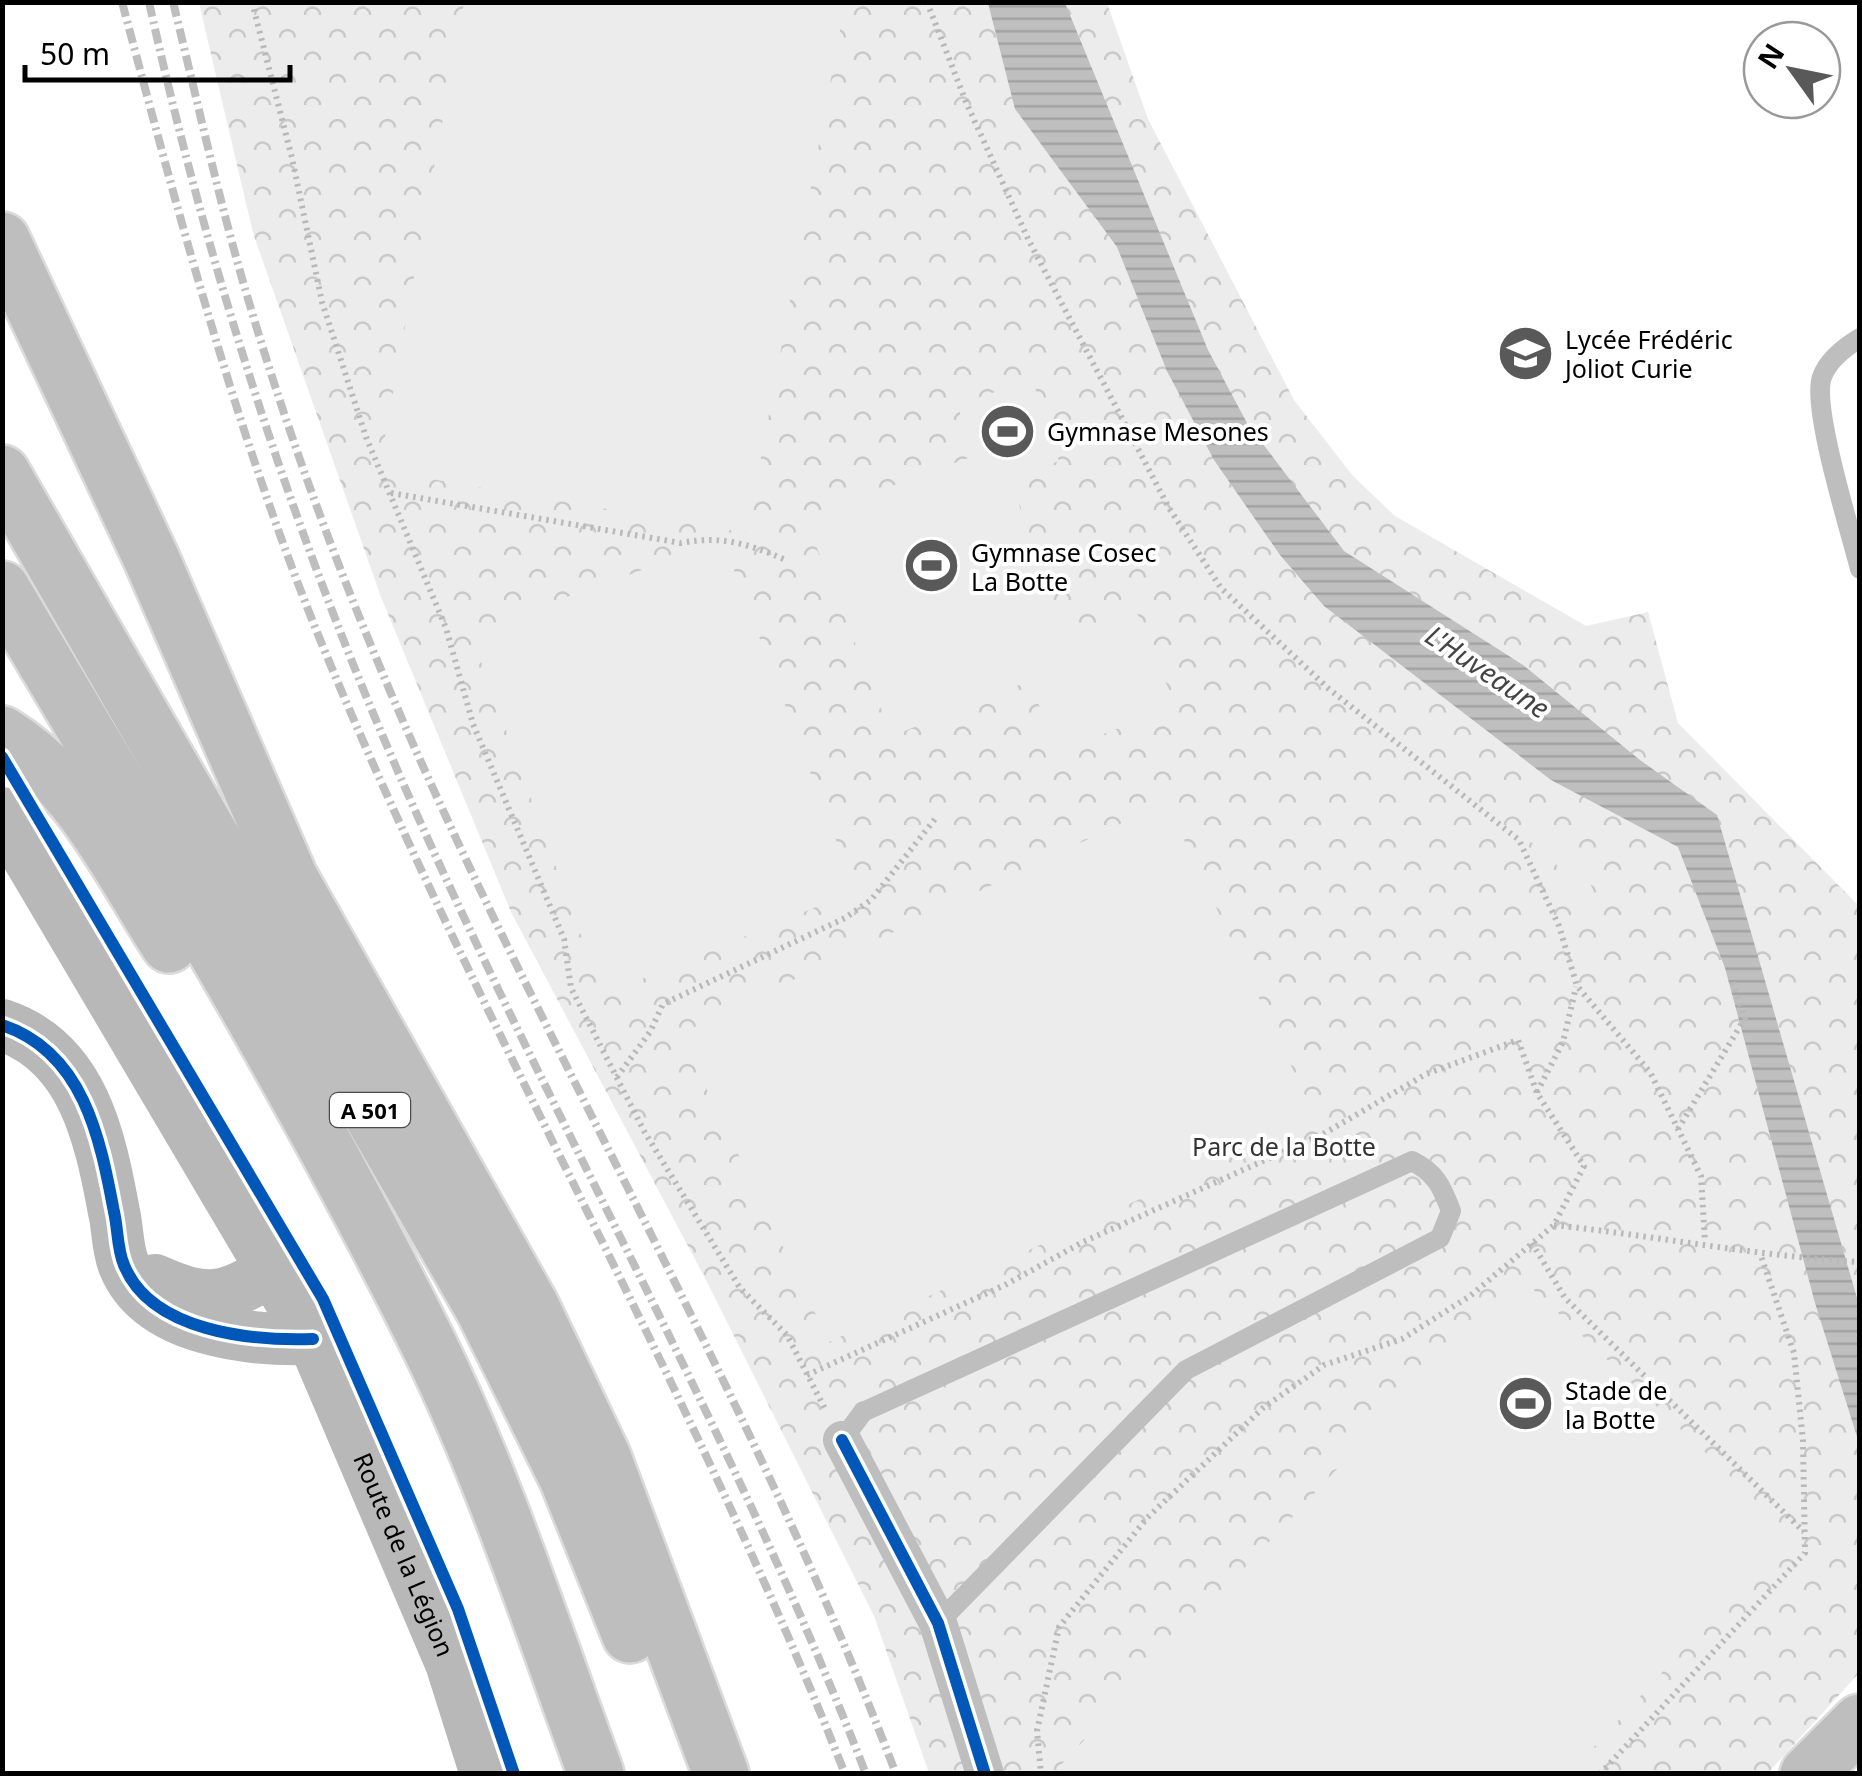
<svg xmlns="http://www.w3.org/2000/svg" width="1862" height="1776" font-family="'Noto Sans',sans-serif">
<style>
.park{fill:url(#park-crowns)}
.pitch{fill:#ececec}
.water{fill:url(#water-rules)}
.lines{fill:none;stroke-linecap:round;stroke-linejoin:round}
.highway-casing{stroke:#dbdbdb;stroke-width:60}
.path{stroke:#b9b9b9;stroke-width:6;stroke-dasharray:2.5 5;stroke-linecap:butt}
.lane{stroke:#bebebe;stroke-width:20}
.street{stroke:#bebebe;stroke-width:38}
.secondary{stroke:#b8b8b8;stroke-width:52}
.highway{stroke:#bebebe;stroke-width:55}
.rail{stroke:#bebebe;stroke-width:8;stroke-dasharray:15 5 2.5 5;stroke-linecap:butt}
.cycleway-casing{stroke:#fff;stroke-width:19}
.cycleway{stroke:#0057b8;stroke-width:12}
.labels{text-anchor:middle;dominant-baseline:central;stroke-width:8;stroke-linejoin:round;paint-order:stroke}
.shield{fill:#fff;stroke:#4c4c4c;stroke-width:2.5}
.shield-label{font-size:22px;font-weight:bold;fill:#000}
.poi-label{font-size:25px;fill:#000;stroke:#fff;text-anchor:start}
.park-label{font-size:25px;fill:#333;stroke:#fff}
.street-label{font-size:25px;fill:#000;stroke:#fff}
.water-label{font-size:28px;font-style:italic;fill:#444;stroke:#fff}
</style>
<defs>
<pattern id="park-crowns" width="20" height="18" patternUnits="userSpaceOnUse" patternTransform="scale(2.5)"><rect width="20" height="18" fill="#ececec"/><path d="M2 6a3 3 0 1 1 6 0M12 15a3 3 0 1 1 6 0" fill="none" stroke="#c9c9c9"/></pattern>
<pattern id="water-rules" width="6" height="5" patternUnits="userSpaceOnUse" patternTransform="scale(2.5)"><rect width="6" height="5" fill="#bfbfbf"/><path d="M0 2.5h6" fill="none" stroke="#a2a2a2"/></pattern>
</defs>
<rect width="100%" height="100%" fill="#fff"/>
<path class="park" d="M199,3H1107L1148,119L1294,400L1353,476L1395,516L1586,626L1648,612L1678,723L1859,906V1673L1768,1773H929L874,1616L707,1282L511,912L381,597L253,233Z"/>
<path class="pitch" d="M464,3H845L747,533L379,470Z
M1032,379L1059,461L1010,478L1062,631L1137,613L1176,707L1058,751L1029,681L892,736L805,518L971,457L958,405Z
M723,541L855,891L603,995L470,632Z
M1166,802L1316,1118L829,1342L680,1034Z
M1532,820L1576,849L1595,895L1570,904L1555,860L1527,839Z
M1518,1275L1790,1533L1570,1773H1067L1060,1766Z"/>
<path class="water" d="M988,3H1065L1208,350L1247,423L1344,551L1523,665L1640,760L1717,815L1859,1305V1443L1815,1303L1725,968L1678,847L1551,780L1324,606L1280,555L1214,460L1167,371L1117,247L1015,109Z"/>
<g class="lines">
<defs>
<path id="highway" d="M2,240L152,560L290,878L531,1306L603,1457L721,1774
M2,473L484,1310L567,1478L630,1635
M2,589C149,838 301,1086 429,1345C496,1482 543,1630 596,1774
M2,734C80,781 121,871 169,945
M1808,1774L1860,1722"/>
</defs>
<use href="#highway" class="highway-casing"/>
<path class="path" d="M252,2L292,158L322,302L366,437L446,628L473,724L564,939L571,988L644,1131L740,1288L787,1335L825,1409
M927,2L966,102L1029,241L1169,508L1221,588L1329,689L1519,840L1559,926L1577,986L1650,1072L1701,1176L1705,1242
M391,493L681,543C722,535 748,544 786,560
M617,1077L650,1032L663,1004L845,918L871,900L935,819
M1537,1092L1563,1042L1576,987
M1678,1129L1745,1018L1732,981
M1554,1225C1656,1236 1757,1256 1860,1262
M1532,1243L1565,1298L1804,1532
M807,1375L1005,1285L1083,1242L1325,1133L1426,1074L1518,1040L1537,1093L1584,1166L1554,1225L1470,1296L1402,1339L1324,1365L1263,1408L1147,1518L1059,1627L1037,1731L1041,1774
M1600,1774L1805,1553L1803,1441L1794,1353L1761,1256"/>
<path class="lane" d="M1860,338C1845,347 1828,360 1822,377C1811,406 1851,533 1860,569
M842,1440L863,1412L1412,1161C1436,1173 1442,1187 1451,1211L1440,1238L1186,1370L938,1623"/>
<path class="street" d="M842,1440L938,1623L985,1774"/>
<g class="secondary">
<path id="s1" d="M2,813L313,1339L451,1663L486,1774"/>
<path d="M2,1025C83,1052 100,1137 114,1212C118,1228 117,1249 124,1265C151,1332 252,1341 313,1339"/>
<path d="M155,1280C209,1304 223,1299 274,1270"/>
</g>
<use href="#highway" class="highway"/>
<path class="rail" d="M122,2C179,216 236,432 319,637C477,1024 692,1385 845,1774
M149,2C199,229 267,449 353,664C505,1043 718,1393 866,1774
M173,2C197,99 218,197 246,292C291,446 348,597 413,744C567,1091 761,1418 896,1774"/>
<defs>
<path id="cycleway" d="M2,757L323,1299L458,1609L514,1774
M2,1025C83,1052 100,1137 114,1212C118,1228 117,1249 124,1265C151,1332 252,1341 313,1339
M842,1440L938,1623L985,1774"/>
</defs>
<use href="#cycleway" class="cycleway-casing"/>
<use href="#cycleway" class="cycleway"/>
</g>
<defs>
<symbol id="school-disc" viewBox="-11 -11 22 22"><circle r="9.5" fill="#595959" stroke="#fff"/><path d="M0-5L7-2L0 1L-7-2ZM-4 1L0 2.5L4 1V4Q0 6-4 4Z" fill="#fff"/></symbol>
<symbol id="stadium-disc" viewBox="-11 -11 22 22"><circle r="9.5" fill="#595959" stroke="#fff"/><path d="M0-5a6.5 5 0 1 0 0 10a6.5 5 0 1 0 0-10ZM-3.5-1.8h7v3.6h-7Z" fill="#fff"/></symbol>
</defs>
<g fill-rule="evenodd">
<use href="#school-disc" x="1494" y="322" width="63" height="63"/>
<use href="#stadium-disc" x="976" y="400" width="63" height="63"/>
<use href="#stadium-disc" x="900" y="534" width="63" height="63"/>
<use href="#stadium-disc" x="1494" y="1372" width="63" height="63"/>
</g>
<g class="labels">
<rect class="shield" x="330" y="1093" width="80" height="34" rx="8"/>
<g class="shield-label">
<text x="370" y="1110">A 501</text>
</g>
<g class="poi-label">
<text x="1565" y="339">Lycée Frédéric<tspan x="1565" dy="29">Joliot Curie</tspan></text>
<text x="1047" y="431">Gymnase Mesones</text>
<text x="971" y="552">Gymnase Cosec<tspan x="971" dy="29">La Botte</tspan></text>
<text x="1565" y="1390">Stade de<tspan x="1565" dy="29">la Botte</tspan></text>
</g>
<g class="park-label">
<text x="1284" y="1146">Parc de la Botte</text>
</g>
<g class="street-label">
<text stroke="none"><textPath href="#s1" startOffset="845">Route de la Légion</textPath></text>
</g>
<g class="water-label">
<text transform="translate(1488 671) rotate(34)">L'Huveaune</text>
</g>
</g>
<rect width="1862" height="1776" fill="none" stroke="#000000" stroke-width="10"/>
<g transform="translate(1792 70) rotate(303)"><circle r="48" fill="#ffffff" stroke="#999999" stroke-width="2.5"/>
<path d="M0-8L18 38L0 25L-18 38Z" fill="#595959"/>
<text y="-15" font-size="28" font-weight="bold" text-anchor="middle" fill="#000000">N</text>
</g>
<path d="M25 65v15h265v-15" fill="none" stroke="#000000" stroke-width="5"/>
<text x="40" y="65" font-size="30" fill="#000000" stroke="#ffffff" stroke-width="8" paint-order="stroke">50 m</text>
</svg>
